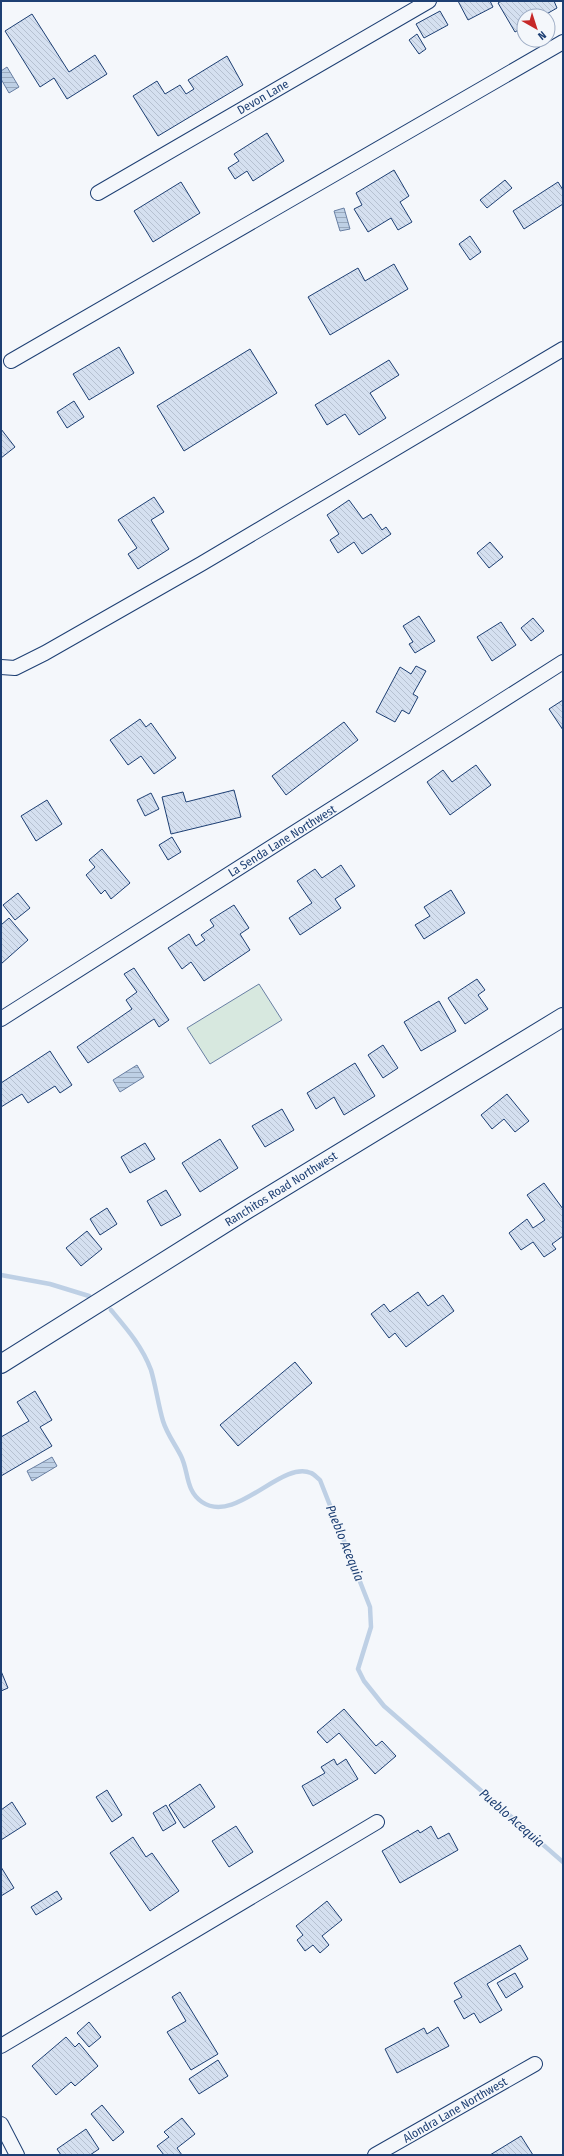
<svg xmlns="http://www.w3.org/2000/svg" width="564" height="2156" font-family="'Fira Sans Condensed',sans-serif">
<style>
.pitch{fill:#d7e8df;stroke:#687fa3}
.water{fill:url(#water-rules);stroke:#687fa3}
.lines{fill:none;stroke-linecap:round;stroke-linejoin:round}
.stream{stroke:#bed0e5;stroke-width:4.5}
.building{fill:url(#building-back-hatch);stroke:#1d3f73}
.minor-casing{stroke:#1d3f73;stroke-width:16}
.tertiary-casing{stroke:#1d3f73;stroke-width:20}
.minor{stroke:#f4f7fb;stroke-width:14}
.tertiary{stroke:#f4f7fb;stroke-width:18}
.labels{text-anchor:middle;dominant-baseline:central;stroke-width:3;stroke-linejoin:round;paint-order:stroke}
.street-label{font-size:12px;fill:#1d3f73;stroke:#f4f7fb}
.water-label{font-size:13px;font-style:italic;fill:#1d3f73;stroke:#f4f7fb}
</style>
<defs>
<pattern id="water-rules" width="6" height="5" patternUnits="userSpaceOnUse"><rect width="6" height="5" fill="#bed0e5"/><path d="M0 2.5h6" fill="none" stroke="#9aaabe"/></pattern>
<pattern id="building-back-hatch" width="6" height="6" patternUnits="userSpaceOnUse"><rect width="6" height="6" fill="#d5e0f0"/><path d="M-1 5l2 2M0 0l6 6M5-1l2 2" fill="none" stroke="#b6c1d1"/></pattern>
</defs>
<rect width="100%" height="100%" fill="#f4f7fb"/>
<path class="pitch" d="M259,984L282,1020L210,1064L187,1028Z"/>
<path class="water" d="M7,67L19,87L9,93L1,79V71Z
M344,208L350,229L340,231L334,211Z
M137,1065L144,1077L120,1092L113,1080Z
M52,1457L57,1466L32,1481L27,1471Z"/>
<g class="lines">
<path class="stream" d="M1,1275L50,1284L89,1296
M111,1310C127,1329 142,1346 151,1370C156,1387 158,1404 163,1421C167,1434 175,1444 181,1456C189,1472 185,1490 202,1502C236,1525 281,1460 311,1473C314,1474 317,1478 320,1480L370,1607L371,1627L358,1669L364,1681L384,1706L563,1862"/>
</g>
<path class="building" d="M458,1H490L493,7L468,20Z
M501,1H554L557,8L543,16H524V27L515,32L498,3Z
M440,11L448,25L424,38L416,24Z
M32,14L69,72L95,55L107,74L67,99L54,78L40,87L5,31Z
M417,34L426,49L419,54L409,40Z
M227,56L243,85L158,136L133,96L157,81L165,94L180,85L186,94L194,89L188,80Z
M267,133L284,161L253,181L247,171L235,179L228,168L239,161L234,154Z
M394,170L409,196L400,202L412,222L398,230L391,218L368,232L354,209L362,205L356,193Z
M505,180L512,188L487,208L480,200Z
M181,182L200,213L153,242L134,211Z
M558,182L563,190V204L524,229L513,211Z
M470,236L481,252L470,260L459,244Z
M394,264L408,289L330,335L308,297L358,268L365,281Z
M119,347L134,373L89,400L73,374Z
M250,349L277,393L184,451L157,406Z
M389,360L399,375L370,393L386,418L359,435L345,414L327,425L315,405Z
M74,401L84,417L67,428L57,412Z
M1,429L15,447L1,458Z
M154,497L164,512L151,520L169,549L138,569L128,554L137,548L118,520Z
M349,500L363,519L371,514L382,530L386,527L391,534L362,554L354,542L338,553L330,540L339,534L327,515Z
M490,542L503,557L489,568L477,553Z
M419,616L435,641L415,653L409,644L413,642L403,626Z
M533,618L544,631L531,641L521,628Z
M501,622L516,645L492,661L477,637Z
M416,666L426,671L413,694L418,697L409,714L402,710L395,722L376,712L400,667L411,674Z
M563,700V730L549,709Z
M140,719L146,727L151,723L176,758L154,774L141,756L128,765L110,740Z
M344,722L358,740L286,795L272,776Z
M476,765L491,785L450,815L427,782L443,770L452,782Z
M234,790L241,817L171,834L162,797L183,792L186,802Z
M151,793L159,809L145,816L137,800Z
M47,800L62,824L36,841L21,816Z
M172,837L181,852L168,860L159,845Z
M102,849L130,883L111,899L105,890L101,894L86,875L95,867L89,860Z
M341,865L355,886L335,899L341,908L300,935L289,918L312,903L297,881L315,869L322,878Z
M451,890L465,913L424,939L415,925L430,916L424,907Z
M18,893L30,908L15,920L3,905Z
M234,905L249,928L240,934L250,950L204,981L191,962L182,969L168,948L189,934L196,946L205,940L201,935L214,926L210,920Z
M9,918L28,940L1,964V925Z
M134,968L169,1020L159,1027L154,1019L88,1063L77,1047L132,1009L126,1000L137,992L124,974Z
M477,979L485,990L478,995L488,1009L465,1024L448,998Z
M439,1001L456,1031L421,1051L404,1022Z
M383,1045L398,1068L383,1078L368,1055Z
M50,1051L72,1085L60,1093L55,1086L28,1103L22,1094L1,1107V1083Z
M355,1063L375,1096L344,1115L334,1097L316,1109L307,1093Z
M507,1094L529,1121L515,1132L504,1119L492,1129L481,1115Z
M282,1109L294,1130L265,1147L252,1126Z
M220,1139L238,1168L200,1192L182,1163Z
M145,1143L155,1159L130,1173L121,1157Z
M544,1183L563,1209V1236L552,1244L556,1249L544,1257L533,1242L521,1250L509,1233L527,1219L533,1228L545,1220L527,1195Z
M166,1190L181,1215L161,1226L147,1201Z
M107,1208L117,1224L100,1235L90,1219Z
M87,1231L102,1249L81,1266L66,1248Z
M418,1292L428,1306L443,1295L454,1311L406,1347L395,1333L389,1338L371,1314L384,1304L390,1312Z
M295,1362L312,1383L238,1446L220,1425Z
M35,1391L52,1420L40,1427L52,1446L1,1476V1437L29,1421L17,1402Z
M1,1671L8,1688L1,1691Z
M344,1709L376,1746L382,1741L396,1756L375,1774L339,1733L327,1743L317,1732Z
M334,1759L337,1765L346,1759L358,1779L313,1806L302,1786L325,1773L321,1767Z
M200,1784L215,1807L184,1828L169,1805Z
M107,1790L122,1815L112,1822L96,1797Z
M12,1802L26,1824L1,1840V1810Z
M166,1805L176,1823L163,1831L153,1813Z
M236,1826L253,1852L229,1867L212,1841Z
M431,1826L438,1839L449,1833L458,1850L400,1883L382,1851L418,1830L420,1833Z
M133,1837L146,1857L152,1853L179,1891L150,1911L110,1853Z
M1,1867L14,1888L1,1896Z
M57,1891L62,1899L36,1915L31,1907Z
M327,1901L342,1920L322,1936L329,1945L320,1953L313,1945L305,1951L297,1940L303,1935L296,1926Z
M520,1945L528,1959L487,1984L502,2010L480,2023L474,2013L464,2019L454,2001L462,1997L454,1983Z
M515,1973L523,1987L506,1998L497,1983Z
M180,1992L218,2054L191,2070L167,2032L186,2021L172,1997Z
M89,2022L101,2037L89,2047L77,2033Z
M438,2027L449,2046L397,2073L385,2049L424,2028L427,2034Z
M66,2037L75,2047L79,2043L98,2066L75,2086L71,2082L56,2095L32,2066Z
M218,2060L228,2076L199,2094L189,2079Z
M102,2105L124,2132L113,2141L91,2114Z
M182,2118L195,2134L177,2148L182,2155H164L157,2146L169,2137L164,2132Z
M86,2129L99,2149L90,2155H61L57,2149Z
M521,2136L533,2155H490Z"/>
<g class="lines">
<defs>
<path id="minor" d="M98,193L429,1
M11,361L563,42
M1,667L15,668L45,653L201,564L563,349
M1,1019L563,662
M1,2046L377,1822
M1,2124L17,2155
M375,2155L535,2064"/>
<path id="tertiary" d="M1,1364L243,1212L563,1017"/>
</defs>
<use href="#minor" class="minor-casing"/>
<use href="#tertiary" class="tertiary-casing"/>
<use href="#minor" class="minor"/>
<use href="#tertiary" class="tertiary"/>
</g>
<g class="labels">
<g class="street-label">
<text transform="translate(263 97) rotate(-30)">Devon Lane</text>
<text transform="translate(282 841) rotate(-32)">La Senda Lane Northwest</text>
<text transform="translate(281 1189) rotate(-32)">Ranchitos Road Northwest</text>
<text transform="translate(455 2110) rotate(-30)">Alondra Lane Northwest</text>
</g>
<g class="water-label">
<text transform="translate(345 1543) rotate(68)">Pueblo Acequia</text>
<text transform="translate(512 1818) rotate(41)">Pueblo Acequia</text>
</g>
</g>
<rect width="564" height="2156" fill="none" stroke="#1d3f73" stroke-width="4"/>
<g transform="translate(536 28) rotate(141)"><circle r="19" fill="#f4f7fb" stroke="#9eadc5"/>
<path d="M0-3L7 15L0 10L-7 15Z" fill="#c62828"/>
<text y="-6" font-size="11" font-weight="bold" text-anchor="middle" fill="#1d3f73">N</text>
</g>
</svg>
